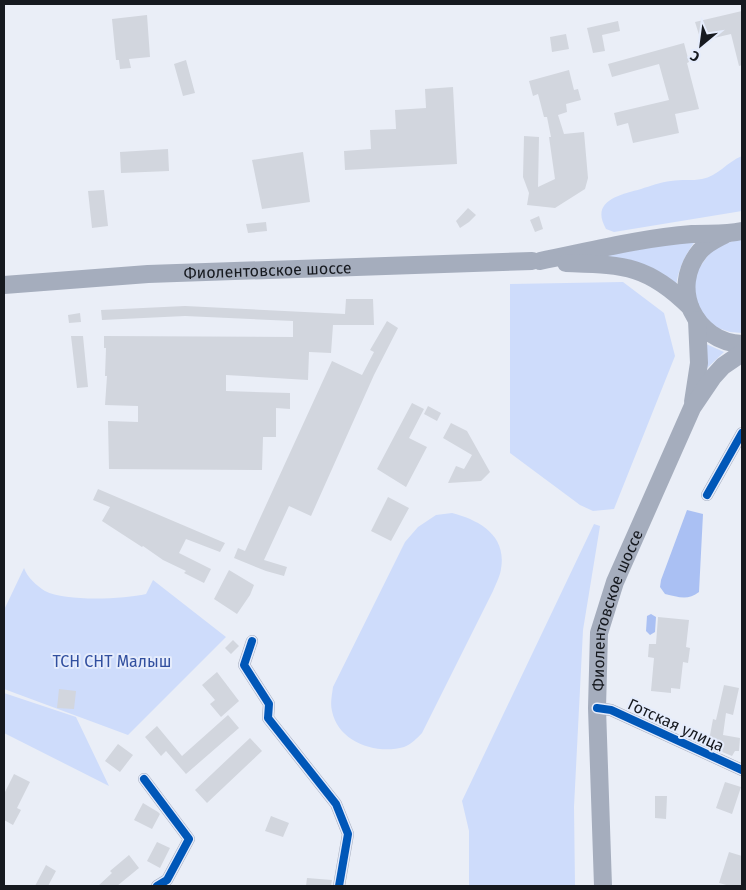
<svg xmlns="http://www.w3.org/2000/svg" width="746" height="890" font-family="'Fira Sans',sans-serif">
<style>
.green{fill:#cedcfb}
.water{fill:#aac0f3}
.building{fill:#d2d6de}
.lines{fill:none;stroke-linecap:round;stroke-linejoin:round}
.minor{stroke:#a6adbd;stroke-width:12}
.secondary{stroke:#a5adbd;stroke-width:18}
.cycleway-casing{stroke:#e5ecfc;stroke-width:11}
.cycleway{stroke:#0057b8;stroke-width:8}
.labels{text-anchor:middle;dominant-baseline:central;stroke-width:4;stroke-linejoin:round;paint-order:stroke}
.street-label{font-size:16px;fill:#16191f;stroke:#e5ecfc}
.park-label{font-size:16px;fill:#314f9f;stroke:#e5ecfc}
</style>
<rect width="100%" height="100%" fill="#eaeef7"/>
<path class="green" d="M742,156V211L614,232L606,229C590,201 619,195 641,189C650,186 661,182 671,181C681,179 692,181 702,179C718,176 727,162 742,156Z
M696,240C685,255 678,269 676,287L583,259Z
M736,240H742V333L730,332L718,328L708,321L695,301L693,277L713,248Z
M623,282L664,313L675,356L614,509L593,511L580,505L510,453V284Z
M704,343L724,352L704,371Z
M452,513C479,520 507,535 501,569C500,576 496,584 493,591L422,733C417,738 412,744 404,747C376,755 338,742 332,711C330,703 332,695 333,687L405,542L418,527L436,515Z
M594,524L600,526L583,630L574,807L575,886H469V831L462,801Z
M24,568C27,577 37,586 45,591C66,602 124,599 146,594L153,580L226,637L128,735L4,689V610Z
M4,693L76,717L109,786L4,733Z"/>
<path class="water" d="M687,510L703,514L699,592C688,601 678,597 665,594L660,587L661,580Z
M651,614L656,617L655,632L650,635L646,631L647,616Z"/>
<path class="building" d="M742,11V65L739,66L731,34L701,41L695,22Z
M147,15L150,57L129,59L131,68L120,69L119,60H116L112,19Z
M618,21L620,31L602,35L605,51L593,53L587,28Z
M566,34L569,49L552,52L550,37Z
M684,43L689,62L687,63L699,109L675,114L679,133L633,143L628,123L617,126L614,113L669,100L659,64L612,77L608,64Z
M186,60L195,93L183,96L174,64Z
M569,70L574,90L578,89L581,100L566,104L567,112L558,115L564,134L584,132L588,178L585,189L555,208L527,205L529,193L523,177L524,136L539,137L538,187L555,179L549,137H551L547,117H544L538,94L533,96L529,81Z
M453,87L457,164L345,170L344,151L371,149L370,130L396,129L395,110L426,108L425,89Z
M168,149L169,171L121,173L120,152Z
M303,152L310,202L262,209L252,160Z
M104,190L108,226L92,228L88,191Z
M468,208L476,215L469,222L460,228L456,221Z
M539,216L543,229L535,232L530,220Z
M266,222L267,231L248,233L246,224Z
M346,299H373L374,325H333L331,353L309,352L308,380L226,375V391L290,393V409L276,408V437H263L262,470L109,469L108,421L138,422V406L105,405L107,376H105L106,348H104V336L293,337V321L185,316L102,320L101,310L185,306L345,314Z
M80,313L81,322L69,323L68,315Z
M387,321L398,328L374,375L311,516L289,506L264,560L287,567L284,576L266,571L234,558L238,548L245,551L332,361L362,375L374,352L370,350Z
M71,336H83L88,387L77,388Z
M412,403L424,409L409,438L427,447L406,487L377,469Z
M428,406L441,413L437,421L424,414Z
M451,423L467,431L490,472L481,481L448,483L456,466L464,469L472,455L443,438Z
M98,489L225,543L220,552L186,539L179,553L211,569L204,583L184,573L186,571L163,560L143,546L142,547L102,521L110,507L93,500Z
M388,497L409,508L391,541L371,531Z
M229,570L254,585L250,595L237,614L214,599Z
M658,617L689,620L686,647L690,648L688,663L683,662L680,689L671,688V693L651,691L654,658L648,657L649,644H656Z
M233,640L239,646L231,654L225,648Z
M217,672L239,701L221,717L210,704L215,700L202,685Z
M724,685L739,688L733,715L726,713L723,735L740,738L739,751H735L732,756L708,746L713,719L716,720Z
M59,689L76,691L74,709L57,708Z
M228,715L239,728L186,774L166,751L161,756L145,737L157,726L182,756Z
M250,738L262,751L207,803L195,790Z
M118,744L133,755L120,772L105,761Z
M14,774L30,782L17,808L21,810L13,825L4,820V794Z
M725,782L741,787L732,814L716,808Z
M655,796H667L666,819L655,818Z
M143,803L158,812L160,814L152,829L134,820Z
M271,816L289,823L283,837L265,831Z
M157,842L170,848L160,868L147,861Z
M729,852L742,856V886H730L719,883Z
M129,855L139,868L117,886H98L112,873L110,871Z
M46,865L56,871L48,886H35Z
M307,878L332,880L331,886H306Z"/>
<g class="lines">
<path class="minor" d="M707,495L742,433
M252,641L244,665L269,704L268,718L336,804L348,834L339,886
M597,708L611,710L742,770
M144,779L189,839L167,880L157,886"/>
<g class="secondary">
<path d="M726,234C717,239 707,243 700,251C669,288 695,342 742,344"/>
<path d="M540,261C590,251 641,238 692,234C709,233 725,235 742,231"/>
<path d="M566,263C622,265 647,264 690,307"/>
<path id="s1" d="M4,285L148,274L532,261"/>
<path d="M693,402L699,363L697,320"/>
<path id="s2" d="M603,886L597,708L599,633L615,582L692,408L713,377L723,366L742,353"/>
</g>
<defs>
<path id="cycleway" d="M707,495L742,433
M252,641L244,665L269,704L268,718L336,804L348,834L339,886
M597,708L611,710L742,770
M144,779L189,839L167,880L157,886"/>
</defs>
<use href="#cycleway" class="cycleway-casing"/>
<use href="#cycleway" class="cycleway"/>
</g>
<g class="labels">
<g class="street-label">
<text stroke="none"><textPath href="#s1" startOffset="264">Фиолентовское шоссе</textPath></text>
<text stroke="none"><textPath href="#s2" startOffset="279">Фиолентовское шоссе</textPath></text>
<text transform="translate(676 725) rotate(25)">Готская улица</text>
</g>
<g class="park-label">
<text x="112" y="661">ТСН СНТ Малыш</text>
</g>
</g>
<rect width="746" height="890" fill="none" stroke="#16191f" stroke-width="10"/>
<g transform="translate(701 45) rotate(209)" stroke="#e5ecfc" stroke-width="4" paint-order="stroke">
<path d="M0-4L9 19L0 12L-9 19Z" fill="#16191f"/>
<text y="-8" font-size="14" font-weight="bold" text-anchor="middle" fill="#16191f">С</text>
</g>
</svg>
